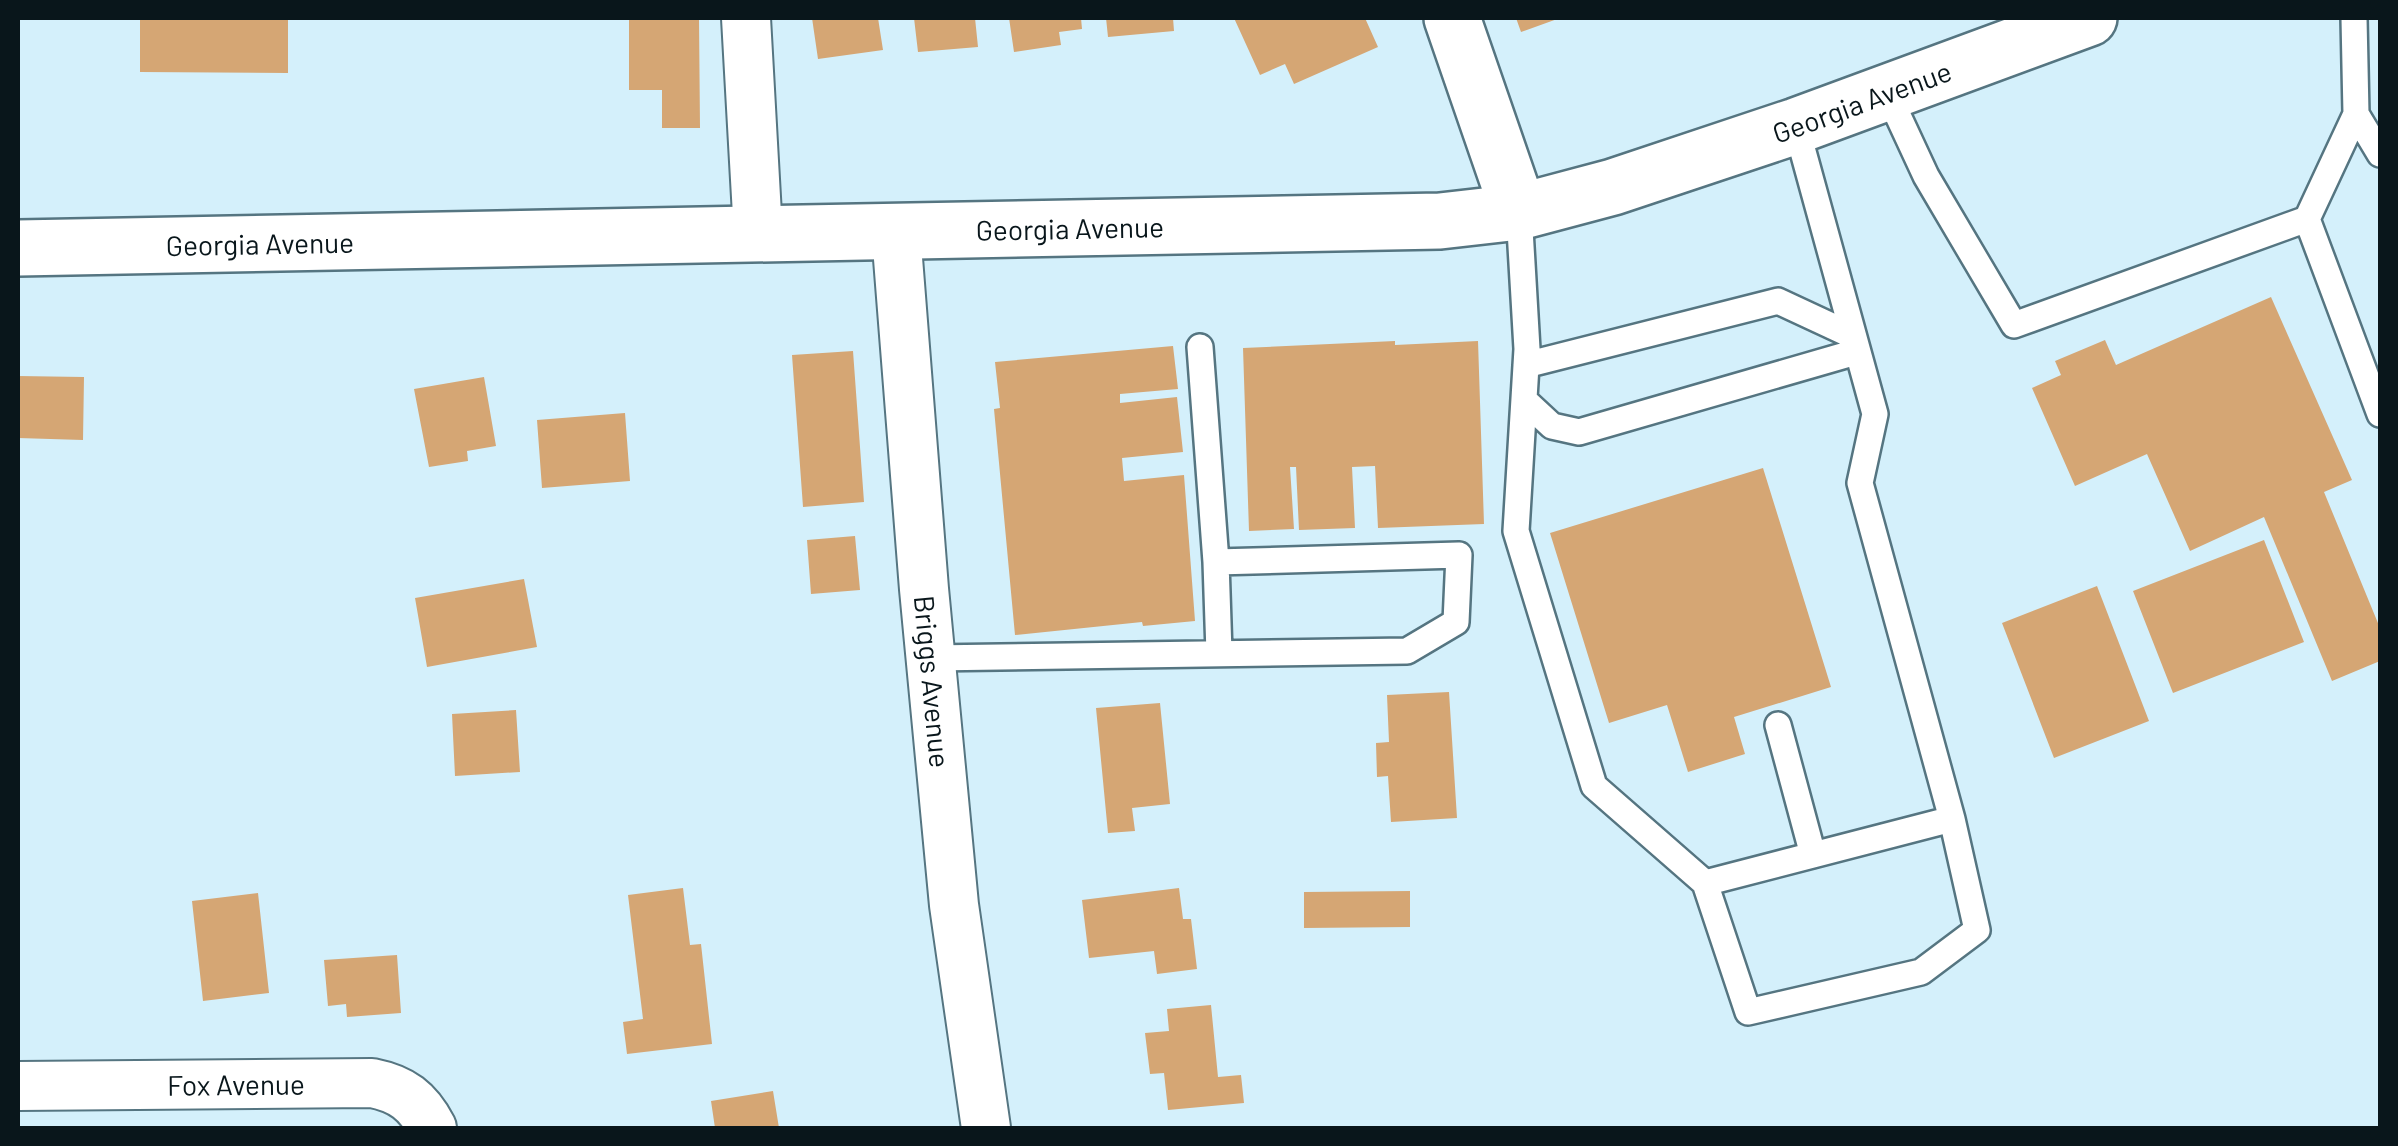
<svg xmlns="http://www.w3.org/2000/svg" width="2398" height="1146" font-family="Barlow,sans-serif">
<style>
.building{fill:#d5a674}
.lines{fill:none;stroke-linecap:round;stroke-linejoin:round}
.service-casing{stroke:#557581;stroke-width:30}
.minor-casing{stroke:#557581;stroke-width:52}
.tertiary-casing{stroke:#557581;stroke-width:60}
.primary-casing{stroke:#557581;stroke-width:60}
.service{stroke:#fff;stroke-width:25}
.minor{stroke:#fff;stroke-width:48}
.tertiary{stroke:#fff;stroke-width:55}
.primary{stroke:#fff;stroke-width:55}
.labels{text-anchor:middle;dominant-baseline:central;stroke-width:8;stroke-linejoin:round;paint-order:stroke}
.street-label{font-size:28px;fill:#09161b;stroke:#f2f9fc}
</style>
<rect width="100%" height="100%" fill="#d4f0fb"/>
<path class="building" d="M140,18H288V73L140,72Z
M629,18H699L700,128H662V90H629Z
M812,18H878L883,50L818,59Z
M914,18H975L978,47L918,52Z
M1009,18H1081L1082,29L1059,32L1061,45L1014,52Z
M1106,18H1173L1174,31L1108,37Z
M1234,18H1365L1378,47L1294,84L1285,64L1260,75Z
M1516,18H1560L1521,32Z
M2271,297L2352,480L2324,492L2380,628V661L2332,681L2264,517L2190,551L2147,454L2075,486L2032,388L2061,375L2055,361L2105,340L2116,365Z
M1395,341V345L1478,341L1484,524L1378,528L1375,466L1352,467L1355,528L1299,530L1296,467H1290L1294,529L1249,531L1243,348Z
M1173,346L1178,389L1120,394V403L1177,397L1183,452L1122,458L1124,481L1184,475L1195,621L1143,626L1142,622L1015,635L994,409L1000,408L995,362Z
M853,351L864,502L803,507L792,355Z
M18,376L84,377L83,440L18,438Z
M484,377L496,446L467,451L468,461L429,467L414,389Z
M625,413L630,481L542,488L537,420Z
M1763,468L1831,687L1734,717L1745,754L1688,772L1667,705L1609,723L1550,533Z
M855,536L860,590L811,594L807,540Z
M2264,540L2304,642L2173,693L2133,591Z
M524,579L537,647L427,667L415,598Z
M2097,586L2149,721L2054,758L2002,623Z
M1449,692L1457,818L1391,822L1388,776L1377,777L1376,743L1389,742L1387,695Z
M1160,703L1170,804L1132,808L1135,831L1108,833L1096,708Z
M516,710L520,772L455,776L452,714Z
M683,888L690,945L701,944L712,1044L627,1054L623,1022L643,1019L628,895Z
M1179,888L1183,919H1191L1197,969L1157,974L1154,951L1089,958L1082,900Z
M1410,891V927L1304,928V892Z
M258,893L269,993L203,1001L192,901Z
M397,955L401,1013L347,1017L346,1004L328,1006L324,960Z
M1211,1005L1218,1077L1241,1075L1244,1103L1168,1110L1164,1073L1150,1074L1145,1033L1169,1031L1167,1009Z
M773,1091L779,1128H715L711,1101Z"/>
<g class="lines">
<defs>
<path id="service" d="M2354,18L2356,114L2380,154
M1887,92L1926,176L2014,325L2307,219L2356,114
M1519,212L1527,349L1516,531L1594,786L1705,883L1952,819L1860,483L1875,414L1796,126
M2307,219L2380,414
M1526,365L1778,301L1851,335
M1524,400L1552,426L1579,432L1856,352
M1216,562L1219,653
M931,658L1407,651L1456,622L1459,555L1216,562L1200,347
M1778,725L1813,855
M1705,883L1748,1012L1921,972L1977,930L1952,819"/>
<g id="minor">
<path d="M746,18L758,233"/>
<path id="s1" d="M896,233L924,589L954,905L986,1128"/>
<path id="s2" d="M18,1086L372,1083C402,1089 418,1101 432,1128"/>
</g>
<path id="tertiary" d="M1452,18L1519,212"/>
<g id="primary">
<path id="s3" d="M18,248L1440,221L1519,212L1613,187L1796,126L2089,18"/>
</g>
</defs>
<use href="#service" class="service-casing"/>
<use href="#minor" class="minor-casing"/>
<use href="#tertiary" class="tertiary-casing"/>
<use href="#primary" class="primary-casing"/>
<use href="#service" class="service"/>
<use href="#minor" class="minor"/>
<use href="#tertiary" class="tertiary"/>
<use href="#primary" class="primary"/>
</g>
<g class="labels">
<g class="street-label">
<text stroke="none"><textPath href="#s3" startOffset="1862">Georgia Avenue</textPath></text>
<text stroke="none"><textPath href="#s3" startOffset="1052">Georgia Avenue</textPath></text>
<text stroke="none"><textPath href="#s3" startOffset="242">Georgia Avenue</textPath></text>
<text stroke="none"><textPath href="#s1" startOffset="450">Briggs Avenue</textPath></text>
<text stroke="none"><textPath href="#s2" startOffset="218">Fox Avenue</textPath></text>
</g>
</g>
<rect width="2398" height="1146" fill="none" stroke="#09161b" stroke-width="40"/>
</svg>
